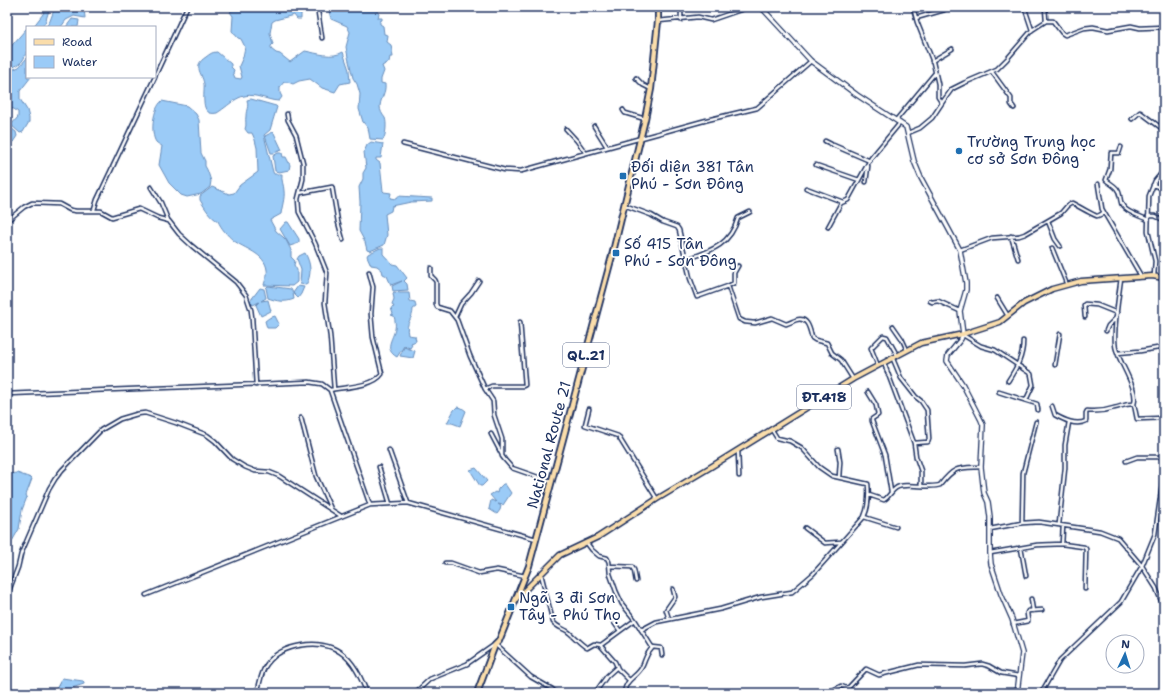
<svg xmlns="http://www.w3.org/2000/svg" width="1171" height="700" font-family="'Shantell Sans',sans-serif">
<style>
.water{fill:#9bcbf7;stroke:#688dba}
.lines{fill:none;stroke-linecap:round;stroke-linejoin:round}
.minor-casing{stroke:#1b2f5e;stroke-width:5.5}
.tertiary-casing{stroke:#1b2f5e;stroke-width:6}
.primary-casing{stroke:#1b2f5e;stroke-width:7}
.trunk-casing{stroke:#1b2f5e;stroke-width:8}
.minor{stroke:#fff;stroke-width:2.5}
.tertiary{stroke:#fff;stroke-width:3.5}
.primary{stroke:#faddab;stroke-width:4}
.trunk{stroke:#faddab;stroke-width:4.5}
.poi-dot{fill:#1f6fb2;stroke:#fff;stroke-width:1.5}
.labels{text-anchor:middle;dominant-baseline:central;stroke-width:3.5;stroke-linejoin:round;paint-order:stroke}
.shield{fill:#fff;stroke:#5f6d8e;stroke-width:1}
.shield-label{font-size:14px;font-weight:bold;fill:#1b2f5e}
.poi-label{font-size:15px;fill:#1b2f5e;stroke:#fff;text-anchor:start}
.street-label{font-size:15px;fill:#1b2f5e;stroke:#fff}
</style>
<rect width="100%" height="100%" fill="#fff"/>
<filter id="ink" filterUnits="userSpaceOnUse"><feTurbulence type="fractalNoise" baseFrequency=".025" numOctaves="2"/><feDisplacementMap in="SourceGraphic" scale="8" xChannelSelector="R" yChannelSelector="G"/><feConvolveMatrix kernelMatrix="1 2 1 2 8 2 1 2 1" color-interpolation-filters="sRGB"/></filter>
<g filter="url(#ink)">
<path class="water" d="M45,7H50L45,23L42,27H33L43,14Z
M55,7H84L85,18L74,16L66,20L61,27H46L50,21Z
M238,7H299L301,11V19H297L294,15L275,20L272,22L270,33L273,44L271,46V49L276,53L280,54L290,62L305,51C317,53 332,59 343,52L349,70L350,82L340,84L335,92L322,88L310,79L299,81L293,84L288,82H284L280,87V93L282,97L279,101C272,101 266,98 260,97C239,91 233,103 217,113C199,117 205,93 204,84C202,72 192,66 206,57C210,54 212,52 217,52L231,64V67L234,70L233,73L235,78L241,79L242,77L239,66L243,57L245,47L241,39L238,38L232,31L233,16L230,12Z
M326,7H374L379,14L378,18H382V20L380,21V24L383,26L384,34L388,35L387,42L391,45L393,57H390L389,62L382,66L384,71L381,79V83L385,84C386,93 381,97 380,106C380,111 382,114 385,118C387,123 386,135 383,140L370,139L368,128L363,122L359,109L360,94L357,84L353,78L348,57L346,47L350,32L347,26L331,19L329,11Z
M72,19L79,20L78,27H66Z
M26,29H27C27,46 30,65 8,68L7,51Z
M27,58V77H31L20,91V99L27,110L29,118V122L23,132L20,133L11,125L18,117V112L14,109L7,108V74L9,71L19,67Z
M251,99L276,106L277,107L270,130L264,135L273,172L274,174H282C281,181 284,185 284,191C285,198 282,206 281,214L270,220L276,231L283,237L286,240L291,250V257L295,261L294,265L297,270V282L292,286L264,285C265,280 268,275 267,270C265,253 244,249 233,240C227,235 221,228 218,221C210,217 205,208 200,200V196L212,187L229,194L234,193L240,185L258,172L257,148L255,140L252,133H248L245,129C247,125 245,121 246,116C246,109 249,108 247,100Z
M162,101L187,106L196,114L199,120L201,153L205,161V166C208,170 209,176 211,181L210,187L201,194L187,197L181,195L169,183L159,165L162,146C160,145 157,143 156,142C150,133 153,108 162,101Z
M7,125L16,132L17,136L13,142L7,146Z
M273,132L274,133L282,150L274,153H271L265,136Z
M371,142L383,144L381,158H376V160L380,163L383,191L384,192L391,193L390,198L396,199L398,196L432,198V201L411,202L392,206L391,211L385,214L387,235L384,245L370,251L367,250L365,242L359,231L360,202L359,187L363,179V173L366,168L364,152L367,145Z
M278,153H282L283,157H286L290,165L289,170L279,172L275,171L273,156Z
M286,222H288L299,239V243L290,246L280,229Z
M380,248H383V254L392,264L397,265L407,278L404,281L407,284L408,290L393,291L392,286L402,281L391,285L387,276L383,274L382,270L377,266L371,265L367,256L368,254Z
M305,253C311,263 312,275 306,285L300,284L301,270L297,259L299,256Z
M268,286L291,289L293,293L298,286L304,287L301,294L298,298L293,293L294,299C285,303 276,301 268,298L266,288Z
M260,288L264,289L266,298L261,301L268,300L271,311L261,316L256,305L259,302L253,305L250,301Z
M394,292L400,293H409L410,301L415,302L416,307L413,309C413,320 405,321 408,335L415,336L416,341L411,343L412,345L410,348L404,346L397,357C383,349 393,339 395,329C396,325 395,320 394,316L391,315L393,314L391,308L394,307L392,304L394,299L393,293Z
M275,316L279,324L275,328H267L265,321L269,318Z
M404,347L415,351L413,358L400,356Z
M457,407L462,408L466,411L460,426L452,423H447L454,410Z
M476,468L487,481L482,486H480L470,470Z
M17,473L31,478L32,479L26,495L27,497L22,510L19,529L7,550V474Z
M503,484H505L511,493L503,505L498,504L501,506L500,510L497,514L489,509L491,500L496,502L490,495L495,492L497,493L498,489Z
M62,678L83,681L84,682V684L72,688L69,693H54Z"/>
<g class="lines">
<defs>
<path id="minor" d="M312,7L318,12L322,38
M681,7V20
M913,7L917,22L933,62L938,84V97L942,103
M1025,7L1026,12L1032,30
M1045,7L1046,21
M916,18L944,10
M658,21L698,17L711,20L749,7
M932,61L952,49
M992,72L1011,98V104L1014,108
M155,76L187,7
M636,78L643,85L651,89
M623,110L625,113L645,119
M287,114L288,120L296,135L303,163V179L298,199L299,212L315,243L327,273L325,303L330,336L334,389
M1132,119L1140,112L1164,130
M896,120L935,73
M594,126L607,147
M566,129L577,141L585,152
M908,133L920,128L932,118L944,100L952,89L964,83L997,69L1007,59L1032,30L1046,21H1053L1062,33L1065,35L1084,28L1093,27L1108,30L1131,26L1140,28L1164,27
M825,141L831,144
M403,144L505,170L521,171L707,120L757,108L811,61
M833,145L870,161
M1121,147L1119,153H1111L1110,169L1106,180C1112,185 1119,187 1120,197C1121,200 1120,203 1123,206C1127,213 1141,216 1148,220
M816,165L859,180
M866,182L868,166
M1098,184L1102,209L1141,276
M1153,185L1164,189
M151,187L161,203L168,220
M806,188L843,202
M300,193L332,187L338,222L343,240
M624,205L651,215L663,222L677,227L679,230L690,278L697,297L728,286L739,319L745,322L755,323L772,318L786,324C790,323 793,321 796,320C808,316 810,330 812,338L815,340L827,343L832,353L841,360L853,379
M94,210L97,200L155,77
M1148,216H1155L1164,220
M7,221L24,207L32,203L59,204L70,210L76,211H101L112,217L139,209L158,218L169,221L179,234L192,246L236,282L246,295L251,310L252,318L256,385
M1048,221L1055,239L1060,246
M828,227L841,203L848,200L871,158L900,123
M1011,236L1018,259
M1052,248L1067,285
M960,250L992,238L1019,236L1025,234L1061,213L1067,206L1072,203C1076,205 1095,216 1097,216C1098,216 1102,214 1103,213
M685,260C710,251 730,246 738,218L750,212
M431,268V276L435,280L436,282V304L437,307L450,311L457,320L470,356L485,389L493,401L494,415L502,439V456L505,460L512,468L552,482
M369,272L373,287L371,314L373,337L382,374C373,387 344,387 330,390L370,505L408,503L536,539
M1154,276L1155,261L1148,231L1149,196L1155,181L1164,170
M728,286L734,283V273L738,266
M997,298L1008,316
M930,301L932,302L938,301L960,311
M455,317L461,304L471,293L479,281
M1085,317L1084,305L1085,304L1097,305L1117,313
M893,326L902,339L907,350
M1106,331L1108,326L1116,318
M963,335L981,346L995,350L1031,374L1033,385L1026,400
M1117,353L1140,351L1158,348
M884,363L914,443L928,442L929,439L927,410L921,401L916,397L901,378L893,359
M1055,365L1060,334
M878,366L871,348L883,336L887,337L897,355
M1008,381C1017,367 1023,357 1023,341
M485,389L492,386H523L525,385L520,322
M868,392L876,405L878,415L872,419V421L885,455L891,492
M999,392L1037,404L1038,410
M7,394L309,382L322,384L330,390
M1134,404L1137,419L1164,418
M1052,406L1055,415C1064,420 1076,426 1086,421V413L1087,411C1097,412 1105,411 1114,408C1121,407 1126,403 1134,404C1139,390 1120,364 1116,349C1112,336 1119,294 1121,278
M589,409L585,425L618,436L657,499
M301,418L316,476L331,509
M491,434L502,455
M914,443L916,457L921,471V485
M838,449L840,462L839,477
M389,450L408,503
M738,451L739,476
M1126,461L1137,457H1164
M379,467L390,504
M869,495L884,500C889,497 891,491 896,488C904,482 930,489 940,485C955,466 958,468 981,467
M864,517L896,527
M1022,523L1023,473L1036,422
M1059,524L1065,468V445L1069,422
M805,528L825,543L841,542
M990,529L1022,523L1039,522L1100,531L1118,538L1142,566L1156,588L1164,608
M586,542L592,550L599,556L607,558L609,562L610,574L616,591L622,604L635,620L652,647L661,648L662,655
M1062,544L1063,526
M1021,548L1026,576
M990,553L1037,545L1062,544L1084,547L1086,549L1085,589
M445,563H451L479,573L497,570L525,576
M610,566L632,567L634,570L636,581
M541,574L553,622C557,627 562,628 567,631C574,636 579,643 587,648L594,644L601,645L635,620
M146,595L370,505
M7,596L18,567L21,554L49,489L55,479L62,470L101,430L120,419L137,414L145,413L176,423L207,435L215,441L232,459L245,467L255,471L269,472L279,476L341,516
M1031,599L1033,611
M669,619L666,610L675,597L673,589
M613,621L620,631
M1013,624L1028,621L1027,613L1028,611L1042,610
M641,630L656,622L721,609L761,597L792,592L813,574L864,517C869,506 869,496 868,484L832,476L819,467L802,448L790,441L777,438L772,430
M496,645L531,677L552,689L556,693
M600,645L615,662L618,669L629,680
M597,690L607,676L617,667
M1043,690L1047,693
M257,693C260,684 261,671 267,664C281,644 321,638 340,652C354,661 361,678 367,693
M415,693L430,679L467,664L494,645
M624,693C626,678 636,678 642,667C646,659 645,655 653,647
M828,693L841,686L846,688L849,687L866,669L879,675L919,665L965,666L982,664L989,666L1001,673L1019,676
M1041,693L1060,660L1121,602L1142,566L1155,534L1164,472"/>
<path id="tertiary" d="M761,7L811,61L857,95L906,127L914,161L921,178L960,250L966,283V290L960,311L963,334L961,339L948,355L947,361L963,385L981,420L983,425L981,467L984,493L988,502L990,517V553L991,564L1001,594L1012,619L1022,653L1017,693"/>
<path id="primary" d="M517,598L560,555L598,537L657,499L709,468L853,379L921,343L963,334L1000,322L1024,303L1052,289L1081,281L1152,276L1164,278"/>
<path id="trunk" d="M477,693L495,645L499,641L529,566L612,256L645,119L651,89L658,21V7"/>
</defs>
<use href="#minor" class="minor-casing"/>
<use href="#tertiary" class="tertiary-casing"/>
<use href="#primary" class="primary-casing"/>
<use href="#trunk" class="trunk-casing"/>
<use href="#minor" class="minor"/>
<use href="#tertiary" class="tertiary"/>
<use href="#primary" class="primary"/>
<use href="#trunk" class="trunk"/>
</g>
</g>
<g class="poi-dot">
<circle cx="959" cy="151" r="4"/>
<rect x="619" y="172" width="8" height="8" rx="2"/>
<rect x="612" y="249" width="8" height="8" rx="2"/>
<rect x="507" y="603" width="8" height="8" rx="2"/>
</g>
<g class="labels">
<g class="shield">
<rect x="563" y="343" width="46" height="24" rx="3"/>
<rect x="797" y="385" width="54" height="24" rx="3"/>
</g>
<g class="shield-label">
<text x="586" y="355">QL.21</text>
<text x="824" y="397">ĐT.418</text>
</g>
<g class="poi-label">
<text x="967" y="142">Trường Trung học<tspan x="967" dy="17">cơ sở Sơn Đông</tspan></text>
<text x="631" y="167">Đối diện 381 Tân<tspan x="631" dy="17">Phú - Sơn Đông</tspan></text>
<text x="624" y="244">Số 415 Tân<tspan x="624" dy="17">Phú - Sơn Đông</tspan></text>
<text x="519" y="598">Ngã 3 đi Sơn<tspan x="519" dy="17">Tây - Phú Thọ</tspan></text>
</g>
<g class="street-label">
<text transform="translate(549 445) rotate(-75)">National Route 21</text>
</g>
</g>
<rect width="1171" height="700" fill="none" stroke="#fff" stroke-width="24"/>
<rect x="12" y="12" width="1147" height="676" fill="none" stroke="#1b2f5e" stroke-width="1.5" filter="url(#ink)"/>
<rect x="26" y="26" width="130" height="52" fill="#ffffff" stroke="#a4acbf"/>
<rect x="34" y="39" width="20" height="6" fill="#faddab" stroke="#a4acbf"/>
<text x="62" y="46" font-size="12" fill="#1b2f5e">Road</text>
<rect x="34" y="56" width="20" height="12" fill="#9bcbf7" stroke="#a4acbf"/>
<text x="62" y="66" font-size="12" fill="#1b2f5e">Water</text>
<g transform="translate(1125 654) rotate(4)"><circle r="19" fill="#ffffff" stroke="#a4acbf"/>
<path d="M0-3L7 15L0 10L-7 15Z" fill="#1f6fb2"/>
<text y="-6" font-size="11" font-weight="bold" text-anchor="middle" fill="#1b2f5e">N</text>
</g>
</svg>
